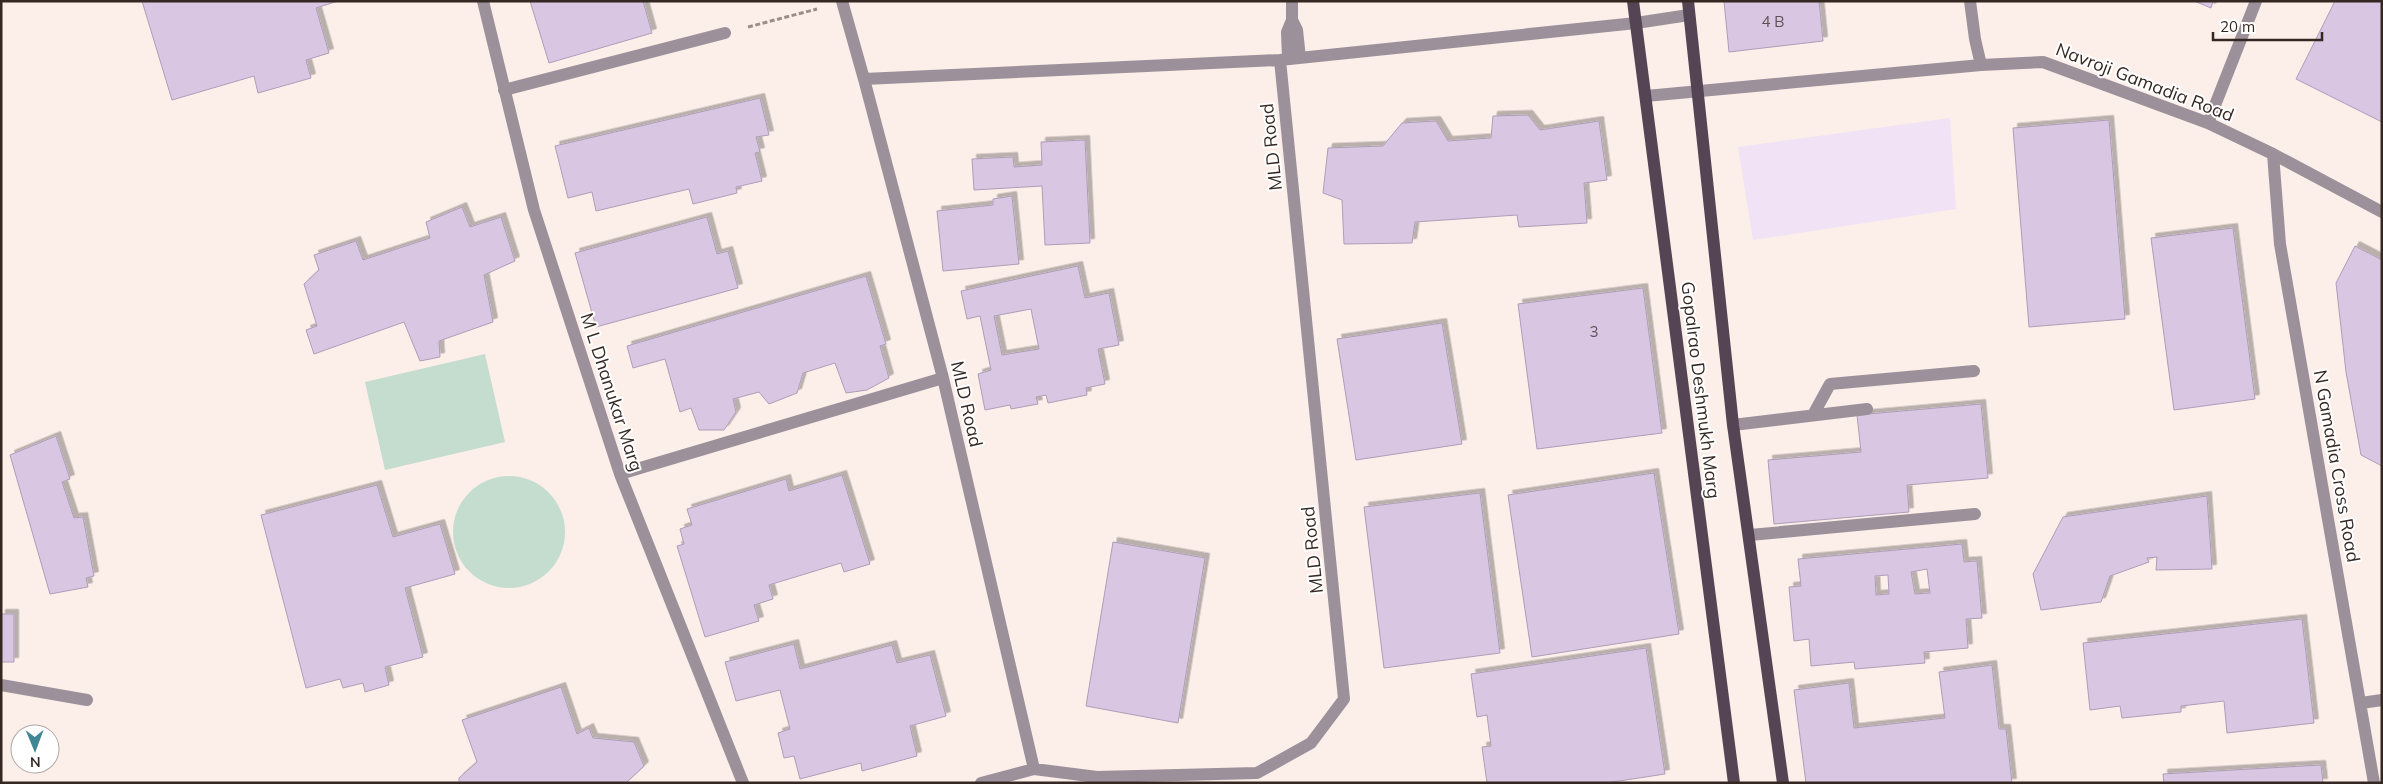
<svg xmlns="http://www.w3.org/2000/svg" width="2383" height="784" font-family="Mulish,sans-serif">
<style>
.education{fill:#f1e2f5}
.green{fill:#c4ddcf}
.building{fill:#d8c6e2;stroke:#ae9db8;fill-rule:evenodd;filter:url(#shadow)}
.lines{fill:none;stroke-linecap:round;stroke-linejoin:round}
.path{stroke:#9b8d88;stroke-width:3;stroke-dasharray:5 2.5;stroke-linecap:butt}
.minor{stroke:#9c919b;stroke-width:12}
.major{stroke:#554454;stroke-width:12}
.labels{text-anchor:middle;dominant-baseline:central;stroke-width:4;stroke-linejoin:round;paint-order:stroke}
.number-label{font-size:15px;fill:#5e5053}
.street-label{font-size:18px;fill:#352823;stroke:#fff}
</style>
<defs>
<filter id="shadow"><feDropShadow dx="4.5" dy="-4.5" stdDeviation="0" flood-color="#0004"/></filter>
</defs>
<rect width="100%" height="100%" fill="#fceee9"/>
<path class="education" d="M1950,118L1956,209L1753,240L1738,147Z"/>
<path class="green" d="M485,354L505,442L385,470L365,382Z
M453 532a56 56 0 1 1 112 0a56 56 0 1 1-112 0Z"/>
<path class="building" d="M142,1H338L316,8L329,53L306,60L311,78L258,93L254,76L172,100Z
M530,1H643L652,33L549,63Z
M1724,1H1819L1823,41L1729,52Z
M2194,1H2213L2211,8Z
M2335,1H2382V122L2296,79Z
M760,98L769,135L756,137L760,152L755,153L762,181L736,187L737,193L693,204L689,189L596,211L592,192L568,198L555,146Z
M1528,115L1540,130L1599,121L1607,180L1584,183L1587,223L1519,227L1517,215L1415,222L1412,243L1344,244L1342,200L1323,193L1328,148L1383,146L1402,123L1436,121L1448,141L1491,138L1493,116Z
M2109,120L2125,319L2029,327L2013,128Z
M1085,140L1090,243L1045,245L1042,186L974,190L972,159L1013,157L1014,167L1042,165L1041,142Z
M1012,196L1019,264L943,271L937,211L993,205V199Z
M462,207L470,227L501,217L515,261L484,275L493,322L439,341L440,357L420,361L404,322L314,354L306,330L317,326L304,284L319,270L314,255L356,241L363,260L430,238L426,222Z
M707,217L717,254L728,251L738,288L596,327L575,253Z
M2233,228L2255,399L2174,410L2151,238Z
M2355,246L2382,260V466L2361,455L2346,372L2336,283Z
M1078,266L1085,298L1109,293L1119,345L1098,349L1105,384L1086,388L1087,395L1048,403L1046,395L1036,397L1038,404L1011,409L1010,405L985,410L978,374L991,370L980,316L967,319L961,291ZM1031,309L1039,349L1002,355L994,316Z
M866,276L886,344L880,346L889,378L867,390L846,393L835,363L803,373L797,393L769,404L759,392L733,399L736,412L724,430H699L691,408L680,412L665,359L633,368L627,346Z
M1643,288L1662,433L1537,449L1518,304Z
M1442,323L1462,444L1356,460L1337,339Z
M1981,404L1988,478L1907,485L1909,512L1774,524L1768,460L1861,452L1857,415Z
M56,436L70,479L62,482L74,518L83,517L94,576L86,578L88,587L50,594L10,455Z
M1654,473L1679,634L1532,657L1508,495Z
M842,475L870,564L844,572L841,563L769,585L773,599L754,605L759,621L705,637L677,546L684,544L680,529L692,525L687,509L786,479L789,491Z
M377,485L393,537L440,524L455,574L405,588L423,657L385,667L389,685L365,692L363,683L343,688L340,679L306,688L261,515Z
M1480,493L1500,653L1384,668L1364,507Z
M2207,496L2212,569L2156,570L2157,557L2147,558L2149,562L2110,576L2101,602L2041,610L2033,574L2063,517Z
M1113,542L1205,558L1178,723L1086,706Z
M1962,544L1964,562L1977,561L1982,618L1966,619L1968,648L1924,652L1925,663L1855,669L1854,662L1811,666L1809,639L1794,641L1789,587L1801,586L1798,559ZM1927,569L1930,593L1915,594L1911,572ZM1888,575L1889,594L1876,595L1875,576Z
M1,614H14V662H1Z
M2302,619L2314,723L2227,733L2224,701L2181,706V712L2122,718L2120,706L2090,710L2083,643Z
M794,644L800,669L892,645L897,663L930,655L946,716L910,726L917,756L862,771L861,763L800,779L794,756L784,758L778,733L790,729L780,690L736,701L725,662Z
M1646,648L1665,774L1606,783H1487L1482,747L1491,746L1487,715L1477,717L1471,674Z
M1992,665L1999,729H2006L2012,783H1806L1794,690L1849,683L1854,728L1945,718L1939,672Z
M561,687L577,734L589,728L593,738L634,742L644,766L626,783H459V778L477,762L462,720Z
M2321,765L2323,783H2164L2163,774Z"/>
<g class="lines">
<path class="path" d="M748,27L817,9"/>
<path class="minor" d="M483,1L534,210L620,474L743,783
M842,1L864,79L1280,60L1636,23L1689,15
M1970,1L1975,39L1981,65
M1292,20L1297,30L1300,58
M1288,59L1287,32L1292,20V1
M864,79L943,378L1034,769
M504,90L725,33
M1646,96L1981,65L2043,62L2208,123L2273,154L2382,212
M2208,123L2256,1
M2273,154L2280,244L2374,783
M1813,415L1830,384L1974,371
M1733,425L1867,409
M620,474L943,378
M1750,535L1975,514
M1,685L87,700
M2361,703L2382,700
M981,783L1034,769L1097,777L1257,773L1311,743L1344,699L1280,60"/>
<path class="major" d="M1633,1L1734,783
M1688,1L1733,425L1783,783"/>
</g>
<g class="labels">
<g class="number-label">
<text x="1773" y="21">4 B</text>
<text x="1594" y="331">3</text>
</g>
<g class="street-label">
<text transform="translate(2145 82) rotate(21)">Navroji Gamadia Road</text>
<text transform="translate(1271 147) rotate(-96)">MLD Road</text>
<text transform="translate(1701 390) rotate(83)">Gopalrao Deshmukh Marg</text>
<text transform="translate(612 392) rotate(72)">M L Dhanukar Marg</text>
<text transform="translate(967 404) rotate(77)">MLD Road</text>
<text transform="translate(2337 466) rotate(80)">N Gamadia Cross Road</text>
<text transform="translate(1312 550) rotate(-96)">MLD Road</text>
</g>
</g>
<rect width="2383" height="784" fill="none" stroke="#352823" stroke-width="5"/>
<g transform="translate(35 749) rotate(179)"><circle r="24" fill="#ffffff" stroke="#aea9a7"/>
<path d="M0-4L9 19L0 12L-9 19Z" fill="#418694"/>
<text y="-8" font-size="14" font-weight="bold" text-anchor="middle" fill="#352823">N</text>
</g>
<path d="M2213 32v8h109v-8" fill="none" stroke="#352823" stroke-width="2.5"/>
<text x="2220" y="32" font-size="15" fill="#352823" stroke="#ffffff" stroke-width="4" paint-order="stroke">20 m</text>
</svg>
